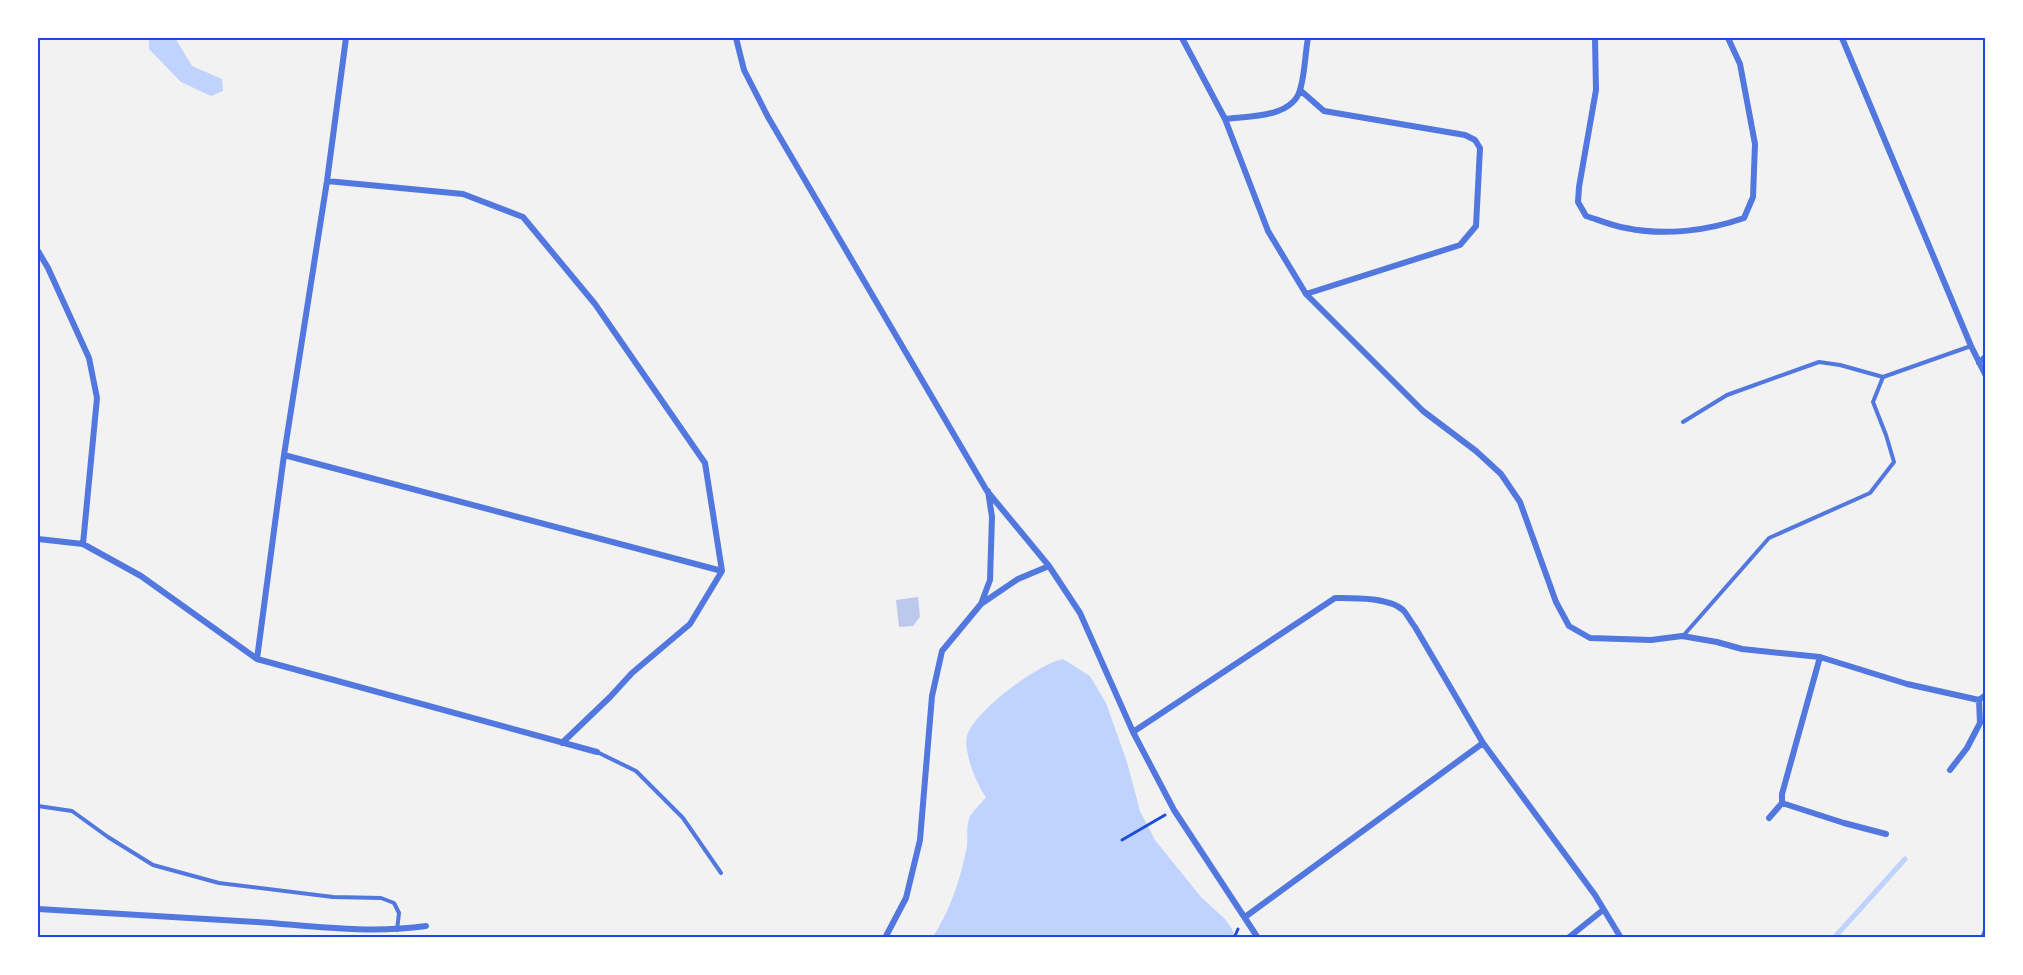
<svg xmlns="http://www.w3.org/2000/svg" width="2023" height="975" font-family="'Source Sans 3',sans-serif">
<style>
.water{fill:#bfd3fe}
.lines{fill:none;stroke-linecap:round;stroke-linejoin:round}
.stream{stroke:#bfd3fe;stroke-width:5}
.building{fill:#bdc9ec}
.path{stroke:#1d4ed8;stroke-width:3}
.service{stroke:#5277de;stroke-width:4}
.minor{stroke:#5277de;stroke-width:6}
.neatline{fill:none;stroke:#1d4ed8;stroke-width:2}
</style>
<rect width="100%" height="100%" fill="#f2f2f2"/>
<path class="water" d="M149,38H175L192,66L222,79L223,91L211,96L181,82L149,49Z
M1063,659L1090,676L1106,703L1127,762L1140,811L1155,840L1201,897L1225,919L1232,929L1235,937L932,938C950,912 961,877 967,846C968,838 966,827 969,819C972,810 981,805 986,797C977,786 963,751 967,736C974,711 1038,664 1063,659Z"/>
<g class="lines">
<path class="stream" d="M1834,938L1905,859"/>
</g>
<path class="building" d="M918,597L920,617L913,626L899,627L896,600Z"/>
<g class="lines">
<path class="path" d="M1122,840L1165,815
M1234,938L1238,929"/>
<path class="service" d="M1683,422L1727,395L1819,362L1840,365L1883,377
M1683,636L1769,538L1870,493L1894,462L1886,435L1873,402L1883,377L1971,346
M597,752L636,771L683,818L721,873
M38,806L72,811L108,837L153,865L219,883L333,897L381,898L394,903L399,913L397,930"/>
<path class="minor" d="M736,38L744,70L768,117L987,491L1049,566L1080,613L1133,732L1174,810L1258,938
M1182,38L1225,119L1268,231L1306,294L1423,411L1476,451L1501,474L1520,502L1556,602L1569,626L1590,638L1651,640L1682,636L1717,642L1742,649L1820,657L1907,684L1979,700L1986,695
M1595,38L1596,90L1579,187L1578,202L1586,216C1599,220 1612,226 1626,228C1664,236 1707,231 1744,218L1753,197L1755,144L1740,64L1728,38
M1842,38L1971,346L1986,376
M1300,90L1324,111L1465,135L1475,140L1480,148L1476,226L1460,245L1306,294
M1225,119C1248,116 1292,118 1300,90C1305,74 1305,54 1308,38
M327,181L463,194L523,217L595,304L705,463L722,571L690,624L632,673L610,697L562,743
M38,251L48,268L89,358L97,398L83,544
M1979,363L1986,356
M284,455L722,571
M38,539L83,544L141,576L257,659L597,752
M981,604L990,580L992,517L988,491
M257,659L284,455L327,181L346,38
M1133,732L1335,598C1353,598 1390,597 1404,611C1408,616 1411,622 1415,627L1483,743L1595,895L1621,938
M1950,770L1967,748L1980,723L1979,700
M1782,803L1844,823L1886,834
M1769,818L1782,803V794L1820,657
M38,909C111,914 184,918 257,922C314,926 369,934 426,926
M1245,917L1483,743
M885,938L906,898L920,840L932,696L942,651L981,604L1018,579L1049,566
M1568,938L1603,910
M1983,938L1986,931"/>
</g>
<rect width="2023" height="975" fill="none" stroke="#ffffff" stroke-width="78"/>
<rect x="39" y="39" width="1945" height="897" class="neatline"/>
</svg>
